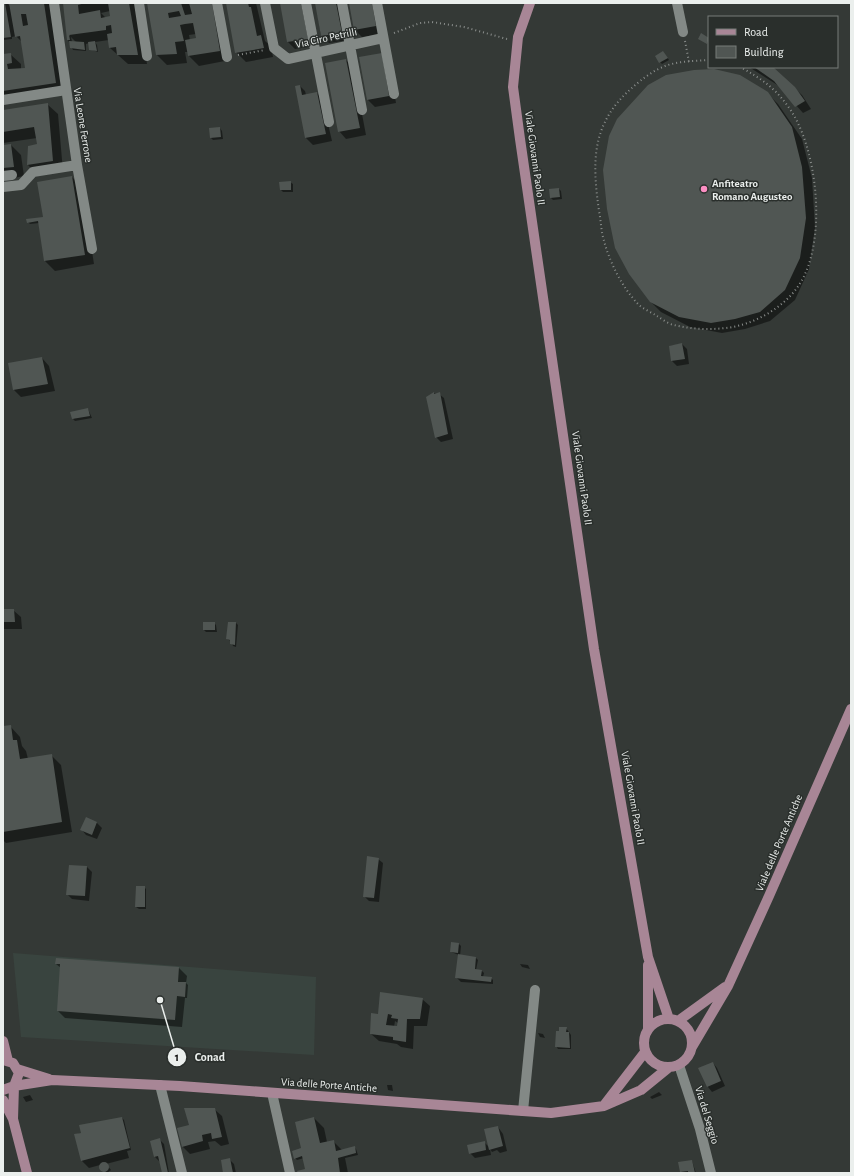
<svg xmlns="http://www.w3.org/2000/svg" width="854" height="1176" font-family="'Alegreya Sans',sans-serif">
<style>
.built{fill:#39443f}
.shadow{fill:#0007;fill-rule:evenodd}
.building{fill:#505653;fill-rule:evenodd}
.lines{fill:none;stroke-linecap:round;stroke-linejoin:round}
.path{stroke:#8a8e8c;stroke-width:2;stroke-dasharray:1 3;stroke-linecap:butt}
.pedestrian{stroke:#838986;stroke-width:10}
.minor{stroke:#838986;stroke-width:10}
.secondary{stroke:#a88696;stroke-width:10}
.poi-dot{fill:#fc8fc3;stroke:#2a2f2c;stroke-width:1.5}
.labels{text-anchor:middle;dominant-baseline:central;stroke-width:3;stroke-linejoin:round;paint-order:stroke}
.street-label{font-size:11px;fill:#ebefed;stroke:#2a2f2c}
.poi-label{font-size:11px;font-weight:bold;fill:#ebefed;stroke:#2a2f2c;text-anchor:start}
.leader{fill:none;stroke:#ebefed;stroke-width:1.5}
.callout-dot{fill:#ebefed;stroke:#2a2f2c;stroke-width:1.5}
.mark-label{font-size:12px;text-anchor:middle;font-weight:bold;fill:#111}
.callout-label{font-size:12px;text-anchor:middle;font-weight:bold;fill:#ebefed;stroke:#2a2f2c;stroke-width:3;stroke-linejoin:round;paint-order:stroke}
</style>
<rect width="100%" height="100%" fill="#343936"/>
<path class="built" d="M13,953L316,977L314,1055L21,1037Z"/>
<path class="shadow" d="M3,3H7L11,7L10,3H52L66,93L3,103V55L10,54L21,64V69H26L22,42L16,36L12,37V39L3,40Z
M64,3H137L147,64H128L110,48L109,40L95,42L97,45L98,52L90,49L89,43L86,44V51L73,50L68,40L67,36H70ZM110,11L111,16L106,18L101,13ZM71,37L76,42H72Z
M148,3H219L230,60L199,66L189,56L188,52H185L187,63L167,65L157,55ZM196,34L197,39L190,40L189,35Z
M227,3H256L265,41L271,46L273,57L246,62L236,52Z
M281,3H307L314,46L295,49L288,42Z
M316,3H342L349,40L329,43L321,36Z
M350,3H377L383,34L362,37L355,30Z
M663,52L669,60L662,64L660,62Z
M361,58L389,61L396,103L375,107L368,100Z
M346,60L353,67L366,135L346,139L339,131Z
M749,67H771L802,95L811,109L803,113L779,86Z
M300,86L305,91L306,95L317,93L322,98L332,141L313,145L306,138Z
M767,93L778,104L802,139L812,178L815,228L809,269L795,300L770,321L745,329L722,333L690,327L661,312L650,301Z
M47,104L58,114L63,171L38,175L28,165L29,146L38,145L37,138L3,143V111Z
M220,128L222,131L223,139L213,140L211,138Z
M11,145L21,155L24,176L3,180V147Z
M72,177L82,187L94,264L55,271L45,261L39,223L30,224L28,222L44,218Z
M290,182L293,184V192H283L281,190L280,183Z
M559,189L561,191L562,199L553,200L551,198Z
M682,344L687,349L689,364L677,366L672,361L670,346Z
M42,358L49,366L55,391L21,397L14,390L9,364Z
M432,393L439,394L444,398L453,439L441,442L436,437Z
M88,409L92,418L75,421L73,419Z
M3,610H13L21,617L22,629H3Z
M214,623L216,625L217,632H206L204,630Z
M236,623L238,625L236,647L233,646L231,641L227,639Z
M10,726L20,737L22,746L26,751L28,759L51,755L61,765L72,832L6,843L3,840V727Z
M87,819L97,823L102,828L97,839L86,835L82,830Z
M378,859L383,863L379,902L369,901L364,896Z
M70,866L87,867L92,872L89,901L72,899L67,894Z
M144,887L146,889V909H139L136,907Z
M459,944L461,946L460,956L476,958L478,960L476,970L482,971L484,973L483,977L491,978L493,980V984L461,982L456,977L459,955L451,952Z
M57,959L179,968L187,976L186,983L188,985L187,998H185L182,1027L65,1018L58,1011L61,968L56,964Z
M520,964L528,965L530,969L522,967Z
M422,999L430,1006L427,1026H414L413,1049L401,1047L397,1044L379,1041L371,1034L379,1015ZM395,1021L398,1023V1027H394Z
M566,1028L571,1035V1049H558L556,1046Z
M538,1033L543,1034L545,1038L540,1037Z
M713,1063L717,1068L725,1086L712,1092L708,1087L700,1069Z
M387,1085H392L393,1091L388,1090Z
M659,1092L662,1095L652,1099L650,1097Z
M30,1095L33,1100L26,1102L23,1097Z
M214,1109L222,1116L229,1144L221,1146L215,1141L208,1142L210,1149L190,1154L182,1146L190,1126Z
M122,1118L124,1120L131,1150L127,1151L129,1158L106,1164L111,1170L107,1173L100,1165L89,1168L82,1161L75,1135Z
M314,1118L324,1128L327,1142L333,1141L342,1150L354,1147L356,1149L358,1155L345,1158L348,1173H299H307L304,1158L297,1160L295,1158L303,1152Z
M498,1127L503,1134L507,1151L500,1153L497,1150L492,1152L490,1149L491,1155L475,1158L470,1153L484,1142L489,1147Z
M159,1139L164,1144L169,1173H163L160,1162L155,1157L151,1142Z
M229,1159L234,1164L236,1173H224Z
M692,1161L696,1173H683L681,1172Z"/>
<path class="building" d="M3,3H5L11,37L3,38Z
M9,3H44L56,83L3,91V54L11,53L12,63L7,64L8,69L25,68L20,36L15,37ZM21,14H26L28,25L23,26Z
M63,3H85L78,5L79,14L100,10L101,18L110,16L108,3H129L138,55H117L116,47L109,48L107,34L112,33L111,25L106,26V30L69,35L70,40H67Z
M147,3H181L185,15L192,14L189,3H212L220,51L188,56L185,40L196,38L193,23L185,24L180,25L184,41L175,42L177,54L156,55ZM179,11L181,16L169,18L168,13Z
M226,3H248L249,7H251L257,36L261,35L264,48L235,53Z
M280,3H301L308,39L287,42Z
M315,3H336L342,33L321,36Z
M349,3H372L376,26L354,30Z
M701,33L709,38L707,44L698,39Z
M69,41L84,42L85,50L70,48Z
M95,41L97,51L89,50L88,42Z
M663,51L668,58L659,63L655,56Z
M382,53L389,96L367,100L359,57Z
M346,59L360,128L338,132L325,63Z
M754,67H773L795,87L805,101L795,107L774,81Z
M714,69L740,75L768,92L792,127L802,167L806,218L800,258L785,290L760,312L735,319L711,323L679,317L650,302L629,274L615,248L607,209L603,170L609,136L617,119L648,85L666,75L694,70Z
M300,85L302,95L317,92L326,134L305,138L295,86Z
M48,103L53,161L27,165L28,146L37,144L34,127L3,132V110Z
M220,127L221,137L210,138L209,128Z
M11,144L14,167L3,168V145Z
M72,176L85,255L44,261L38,221L27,223L26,219L43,217L37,182Z
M291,181V190H280L279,182Z
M559,188L560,197L550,198L549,189Z
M682,343L685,359L671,361L669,346Z
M42,357L48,384L13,390L8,363Z
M434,392V394L440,392L448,434L435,438L426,397Z
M88,408L90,416L72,419L70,412Z
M3,609H14L15,622H3Z
M203,622H215V630H203Z
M228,622H236L235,645L230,644V640L226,639Z
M11,725L13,740H17L20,759L52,754L62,822L3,832V726Z
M86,817L97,822L92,835L80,830Z
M367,856L379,858L374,898L363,897Z
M69,865L87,866L85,896L66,895Z
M136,886H145V907H135Z
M451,942L459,943L458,953L450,952Z
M458,954L476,957L475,969L482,970L481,976L492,977L491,982L455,978Z
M56,958L179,967L178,982H186L185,997L177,996L175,1020L57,1011L60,964H55Z
M380,992L423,998L420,1019H407L406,1042L393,1040V1037L370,1034L371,1013L378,1014ZM388,1014L392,1015L391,1018L398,1019L397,1026L386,1025Z
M559,1027H567L566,1032H569L570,1048L555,1047L556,1031H559Z
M713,1062L721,1081L707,1087L698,1068Z
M184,1108H215L222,1137L212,1139L211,1133L202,1135L203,1141L182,1147L177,1128L189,1125Z
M122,1117L130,1148L81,1161L74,1134L81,1133L79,1125Z
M314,1117L320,1143L334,1140L336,1151L355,1146L356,1153L338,1158L340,1173H298L297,1171L305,1169L302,1156L294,1159L292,1151L301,1148L295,1122Z
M498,1126L503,1146L489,1150L484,1129Z
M160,1138L164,1155L168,1173H162L158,1156L154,1157L150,1141Z
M485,1141L486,1150L469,1154L467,1145Z
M230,1158L233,1173H223L221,1160Z
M692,1160L695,1173H688V1171L680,1172L678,1162Z
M99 1167a5 5 0 1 1 10 0a5 5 0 1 1-10 0Z"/>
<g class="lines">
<path class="path" d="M394,33L420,23L432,22L464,27L507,39
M685,41L689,62
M238,55L265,50
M709,60C696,61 681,61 668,65C655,69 642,79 633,87C591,123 592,161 599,211C601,221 601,231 604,241C610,263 622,287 638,304C643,309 651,312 657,316C662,319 668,324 674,325C691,329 708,330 726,328C753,325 784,308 799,285C828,242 818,145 787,105C773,86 760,78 740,67"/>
<path class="pedestrian" d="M677,3L683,32"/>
<path class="minor" d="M54,3L77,165L92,249
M139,3L147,56
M217,3L227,57
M265,3L274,48L288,59L383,38
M306,3L329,122
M342,3L362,110
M377,3L394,94
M3,100L66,90
M3,176L12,175
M3,187L21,185L33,172L77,165
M679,1065L700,1129L711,1173
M160,1085L182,1173
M272,1093L290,1173
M523,1111L535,990"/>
<path class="secondary" d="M530,3L518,37L513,87L520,139L594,649L648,957L669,1019
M644 1043a24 24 0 1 1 48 0a24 24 0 1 1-48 0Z
M678,1021L725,987
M648,1029V965
M3,1041L8,1061
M692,1047L728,986L769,896L851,709
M3,1060L13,1063L19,1073L14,1086L13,1119L27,1173
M17,1069L49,1079
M3,1090L14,1086L52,1080L180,1086L551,1113L604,1106L641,1090L668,1068
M3,1100L13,1119
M605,1104L645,1052"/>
</g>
<circle class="poi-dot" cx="704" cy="189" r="4"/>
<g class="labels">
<g class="street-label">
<text transform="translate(326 38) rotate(-12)">Via Ciro Petrilli</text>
<text transform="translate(83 125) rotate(81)">Via Leone Ferrone</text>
<text transform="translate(535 158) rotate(82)">Viale Giovanni Paolo II</text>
<text transform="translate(582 478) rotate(82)">Viale Giovanni Paolo II</text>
<text transform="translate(633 798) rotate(80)">Viale Giovanni Paolo II</text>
<text transform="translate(779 843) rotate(-67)">Viale delle Porte Antiche</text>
<text transform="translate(329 1085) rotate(4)">Via delle Porte Antiche</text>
<text transform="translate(707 1115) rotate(73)">Via del Seggio</text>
</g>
<g class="poi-label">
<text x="712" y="183">Anfiteatro<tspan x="712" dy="13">Romano Augusteo</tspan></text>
</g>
</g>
<path class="leader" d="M160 1000L177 1057"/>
<g class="callout-dot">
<circle cx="160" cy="1000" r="4"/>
<circle cx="177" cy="1057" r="10"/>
</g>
<g class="mark-label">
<text x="177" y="1061">1</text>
</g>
<g class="callout-label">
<text x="210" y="1061">Conad</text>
</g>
<rect width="854" height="1176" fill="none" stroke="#ebefed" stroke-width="8"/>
<rect x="708" y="16" width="130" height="52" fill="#2a2f2c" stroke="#777c79"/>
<rect x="716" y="29" width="20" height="6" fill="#a88696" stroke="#777c79"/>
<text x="744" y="36" font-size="12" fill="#ebefed">Road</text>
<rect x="716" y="46" width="20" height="12" fill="#505653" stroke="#777c79"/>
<text x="744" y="56" font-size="12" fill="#ebefed">Building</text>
</svg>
